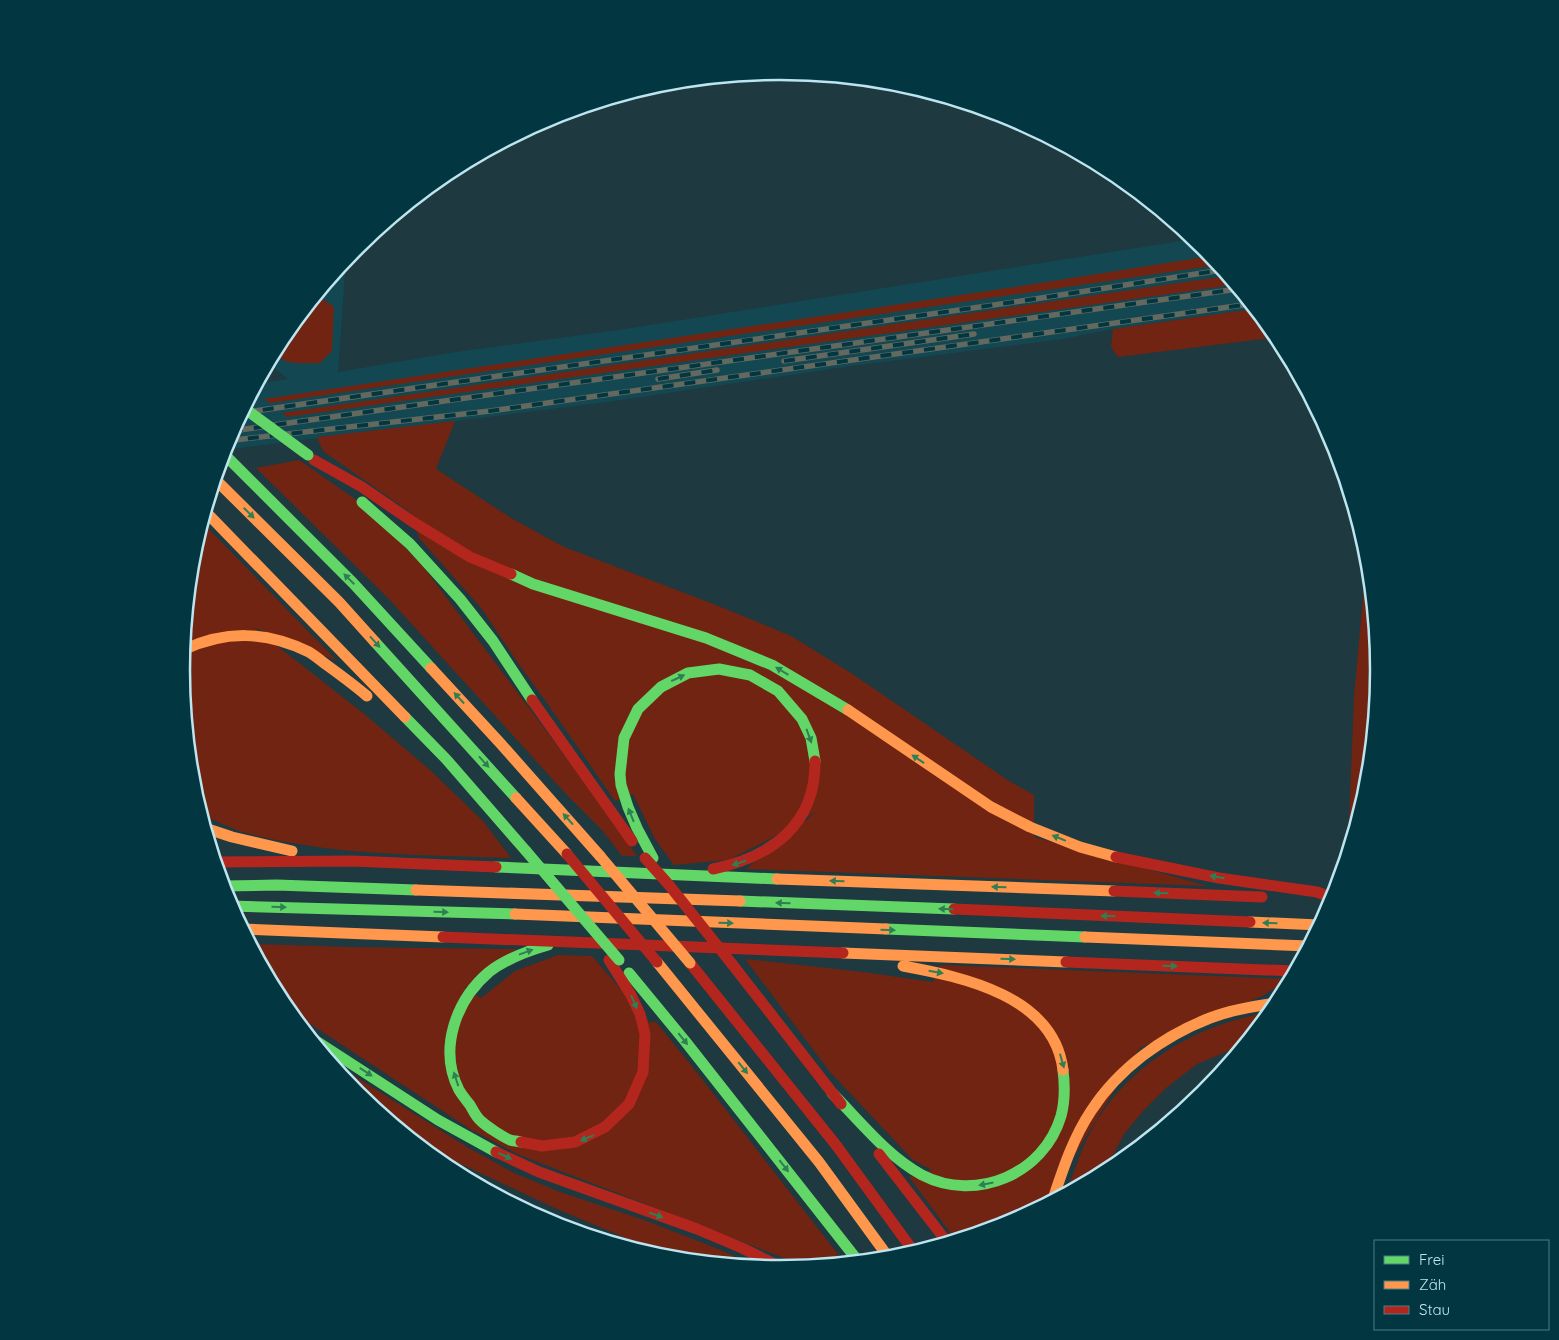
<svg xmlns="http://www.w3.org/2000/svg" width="1559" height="1340" font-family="Quicksand,sans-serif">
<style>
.built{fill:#134852}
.green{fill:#712412}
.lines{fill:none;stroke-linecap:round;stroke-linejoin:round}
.fast{stroke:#63d668;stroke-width:11}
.slow{stroke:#ff974d;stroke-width:11}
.jam{stroke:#b3261e;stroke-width:11}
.rail-casing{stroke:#63695e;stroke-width:5.5}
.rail{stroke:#023741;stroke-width:4;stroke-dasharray:11;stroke-linecap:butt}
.fast-bridge{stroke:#63d668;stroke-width:11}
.slow-bridge{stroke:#ff974d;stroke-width:11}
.jam-bridge{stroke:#b3261e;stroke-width:11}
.oneway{fill:#2e7f53}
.rim{fill:none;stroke:#bde5ef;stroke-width:2.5}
</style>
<rect width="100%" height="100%" fill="#1e393f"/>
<path class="built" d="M1193,239L1203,247L1254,309L1113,329L1063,339L851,366L607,402L224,450L226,441L257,384L288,379L268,363L282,337L346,259L338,372L456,352L625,329Z"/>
<path class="green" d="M1211,256L1218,265L270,403L264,399L1021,286Z
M1227,276L1234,285L287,417L282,413Z
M317,295L334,307L332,351L320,363C303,363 286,366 273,353L282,337Z
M1254,309L1277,337L1118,357L1111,347L1113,329Z
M455,421L436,469L511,518L564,547L716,605L791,636L851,673L1009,781L1034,795V837L1207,886L746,869L816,812L766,841L728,860L674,865L655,839L633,794L615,801L547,703L518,663L482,609L419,538L411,513L323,451L317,437Z
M299,460L365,506L422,565L577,772L637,856H622L602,830L566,794L389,599L256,468Z
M202,522L337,661L253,627L363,713L430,770L483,821L511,858C423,855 332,856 246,833C231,829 215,820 201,814L192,787L181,670L192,553Z
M1367,553L1378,670L1367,787L1348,848L1354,697Z
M250,944L352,947L517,949L465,988L481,998L515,971L558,955L592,956L650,1023L655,1021L691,1065L844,1262L798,1267L784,1258L517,1154L470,1129L312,1025L291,1014L281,1002Z
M745,959L863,972L933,982L940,965L1290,979L1262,996L1140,1048L1045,1204L1008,1223L955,1239L909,1177L932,1170L913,1160L830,1072Z
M1270,1011L1243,1045L1197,1064L1166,1088L1144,1110L1124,1134L1104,1172L1066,1193C1074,1173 1080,1152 1090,1133C1112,1089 1154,1054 1198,1034C1221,1023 1246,1017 1270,1011Z
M329,1060L467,1147L514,1173L560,1192L644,1220L716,1248L756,1266L676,1259L557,1209L427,1148L403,1132L356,1093Z"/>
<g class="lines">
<path class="fast" d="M223,453L353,583L431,668
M362,502L410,544L460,599L493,641L532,700
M511,574L533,584L706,638L772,665L848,710
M375,642L516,798
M405,717L446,759L526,851
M653,858L637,828L628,807L621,785L620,774L624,738L638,709L661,687L688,673L719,669L750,675L778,691L802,719L811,738L815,761
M496,867L777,879
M222,886L277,885L416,890
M740,901L954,909
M230,906L515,914
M886,929L1085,937
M629,973L685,1041L858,1261
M310,1037L438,1120L496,1152
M832,1093C860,1121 887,1156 922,1175C976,1203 1044,1174 1061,1116C1065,1101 1065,1086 1063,1070
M521,1142C517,1141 513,1141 510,1140C503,1137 486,1126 481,1121C476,1117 473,1110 470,1105C466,1100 462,1095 459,1090C438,1049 456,1000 489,972C506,959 527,951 548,945"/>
<path class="slow" d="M215,479L339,602L375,642
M205,511L405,717
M183,650C226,630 266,631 309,652C314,655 319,659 324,663C339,674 353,684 367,696
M431,668L501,744L600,856
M848,710L991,807L1030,827L1080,847L1116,857
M516,798L567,854
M205,828L232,837L292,851
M777,879L1114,891
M416,890L740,901
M515,914L886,929
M1250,922L1319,925
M242,929L443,937
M1085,937L1308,946
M843,953L1066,962
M657,962L819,1162L889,1258
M903,966C963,977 1054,996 1063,1070
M1053,1199C1063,1169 1073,1138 1091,1111C1118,1069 1163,1036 1210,1018C1231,1010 1254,1006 1277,1003"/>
<path class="jam" d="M314,460L362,487L413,522L470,557L511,574
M532,700L632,841
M1116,857L1219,878L1317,892L1333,898
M215,862L352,861L496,867
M713,869C771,857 816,825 815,761
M1114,891L1262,897
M954,909L1250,922
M443,937L843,953
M1066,962L1294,971
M690,963L836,1145L914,1252
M732,964L841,1104
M521,1142L542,1146L575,1142L605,1127L629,1104L643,1072L645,1034L640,1014L631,995L609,960
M496,1152L539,1172L697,1229L742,1248L783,1268
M879,1154L947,1242"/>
<defs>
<path id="rail" d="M784,361L974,334
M658,379L717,370
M241,413L1028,300L1222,270
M232,431L1238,289
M226,441L490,411L1250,304"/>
</defs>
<use href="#rail" class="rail-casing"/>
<use href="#rail" class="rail"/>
<path class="fast-bridge" d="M244,408L308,455
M526,851L619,960"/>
<path class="slow-bridge" d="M600,856L690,963"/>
<path class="jam-bridge" d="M567,854L657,962
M645,858L669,885L732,964"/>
</g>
<defs><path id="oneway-solid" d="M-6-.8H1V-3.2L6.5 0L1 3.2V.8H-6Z" transform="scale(1.25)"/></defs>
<g class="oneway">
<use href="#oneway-solid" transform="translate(249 513) rotate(45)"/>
<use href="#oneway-solid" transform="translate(349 579) rotate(-135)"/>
<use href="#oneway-solid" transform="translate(375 642) rotate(48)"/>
<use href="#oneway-solid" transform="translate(782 671) rotate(-149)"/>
<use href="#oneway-solid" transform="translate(678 678) rotate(-25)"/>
<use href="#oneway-solid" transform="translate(459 698) rotate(-133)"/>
<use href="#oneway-solid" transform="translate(809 736) rotate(70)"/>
<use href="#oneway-solid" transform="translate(918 759) rotate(-146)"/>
<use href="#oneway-solid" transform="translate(484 762) rotate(48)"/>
<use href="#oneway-solid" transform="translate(631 815) rotate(-112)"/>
<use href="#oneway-solid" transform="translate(568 819) rotate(-132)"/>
<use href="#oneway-solid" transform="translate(1059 838) rotate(-158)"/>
<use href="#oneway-solid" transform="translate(739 863) rotate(162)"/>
<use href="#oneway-solid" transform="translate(1217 877) rotate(-170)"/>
<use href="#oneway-solid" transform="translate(837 881) rotate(-178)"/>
<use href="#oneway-solid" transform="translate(999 887) rotate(-178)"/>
<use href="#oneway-solid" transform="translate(1161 893) rotate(-178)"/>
<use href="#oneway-solid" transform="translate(783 903) rotate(-178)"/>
<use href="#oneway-solid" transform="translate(279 907) rotate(2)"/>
<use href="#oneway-solid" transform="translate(946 909) rotate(-178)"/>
<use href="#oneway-solid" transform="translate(441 912) rotate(2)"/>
<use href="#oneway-solid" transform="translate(1108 916) rotate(-178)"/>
<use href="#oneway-solid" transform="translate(726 923) rotate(2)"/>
<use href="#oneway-solid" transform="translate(1270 923) rotate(-178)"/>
<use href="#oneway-solid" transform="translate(888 930) rotate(2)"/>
<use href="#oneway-solid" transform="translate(526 952) rotate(-20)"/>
<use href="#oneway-solid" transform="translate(1008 959) rotate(2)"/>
<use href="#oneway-solid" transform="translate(1170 966) rotate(2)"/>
<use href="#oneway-solid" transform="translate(936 972) rotate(10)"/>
<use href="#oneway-solid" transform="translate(634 1002) rotate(67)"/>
<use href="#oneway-solid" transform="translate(683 1039) rotate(51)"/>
<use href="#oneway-solid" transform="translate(1062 1061) rotate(74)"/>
<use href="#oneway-solid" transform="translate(743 1068) rotate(51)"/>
<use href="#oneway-solid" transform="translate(366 1072) rotate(33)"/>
<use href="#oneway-solid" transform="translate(456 1079) rotate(-108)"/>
<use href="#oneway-solid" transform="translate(587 1138) rotate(157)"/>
<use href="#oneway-solid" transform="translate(505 1156) rotate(25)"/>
<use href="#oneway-solid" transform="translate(784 1166) rotate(52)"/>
<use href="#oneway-solid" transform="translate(986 1184) rotate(169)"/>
<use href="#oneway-solid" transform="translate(656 1215) rotate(19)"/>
</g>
<path d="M0 0H1559V1340H0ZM190 670a590 590 0 1 1 1180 0a590 590 0 1 1-1180 0Z" fill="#023741" fill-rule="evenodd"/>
<path class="rim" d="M190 670a590 590 0 1 1 1180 0a590 590 0 1 1-1180 0Z"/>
<rect x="1374" y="1240" width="175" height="90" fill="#023741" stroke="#4d7d87"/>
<rect x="1384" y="1256" width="25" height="8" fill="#63d668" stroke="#4d7d87"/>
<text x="1419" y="1265" font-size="15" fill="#bde5ef">Frei</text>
<rect x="1384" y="1281" width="25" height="8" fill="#ff974d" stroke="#4d7d87"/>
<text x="1419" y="1290" font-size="15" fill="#bde5ef">Zäh</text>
<rect x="1384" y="1306" width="25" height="8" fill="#b3261e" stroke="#4d7d87"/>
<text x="1419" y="1315" font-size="15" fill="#bde5ef">Stau</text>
</svg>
